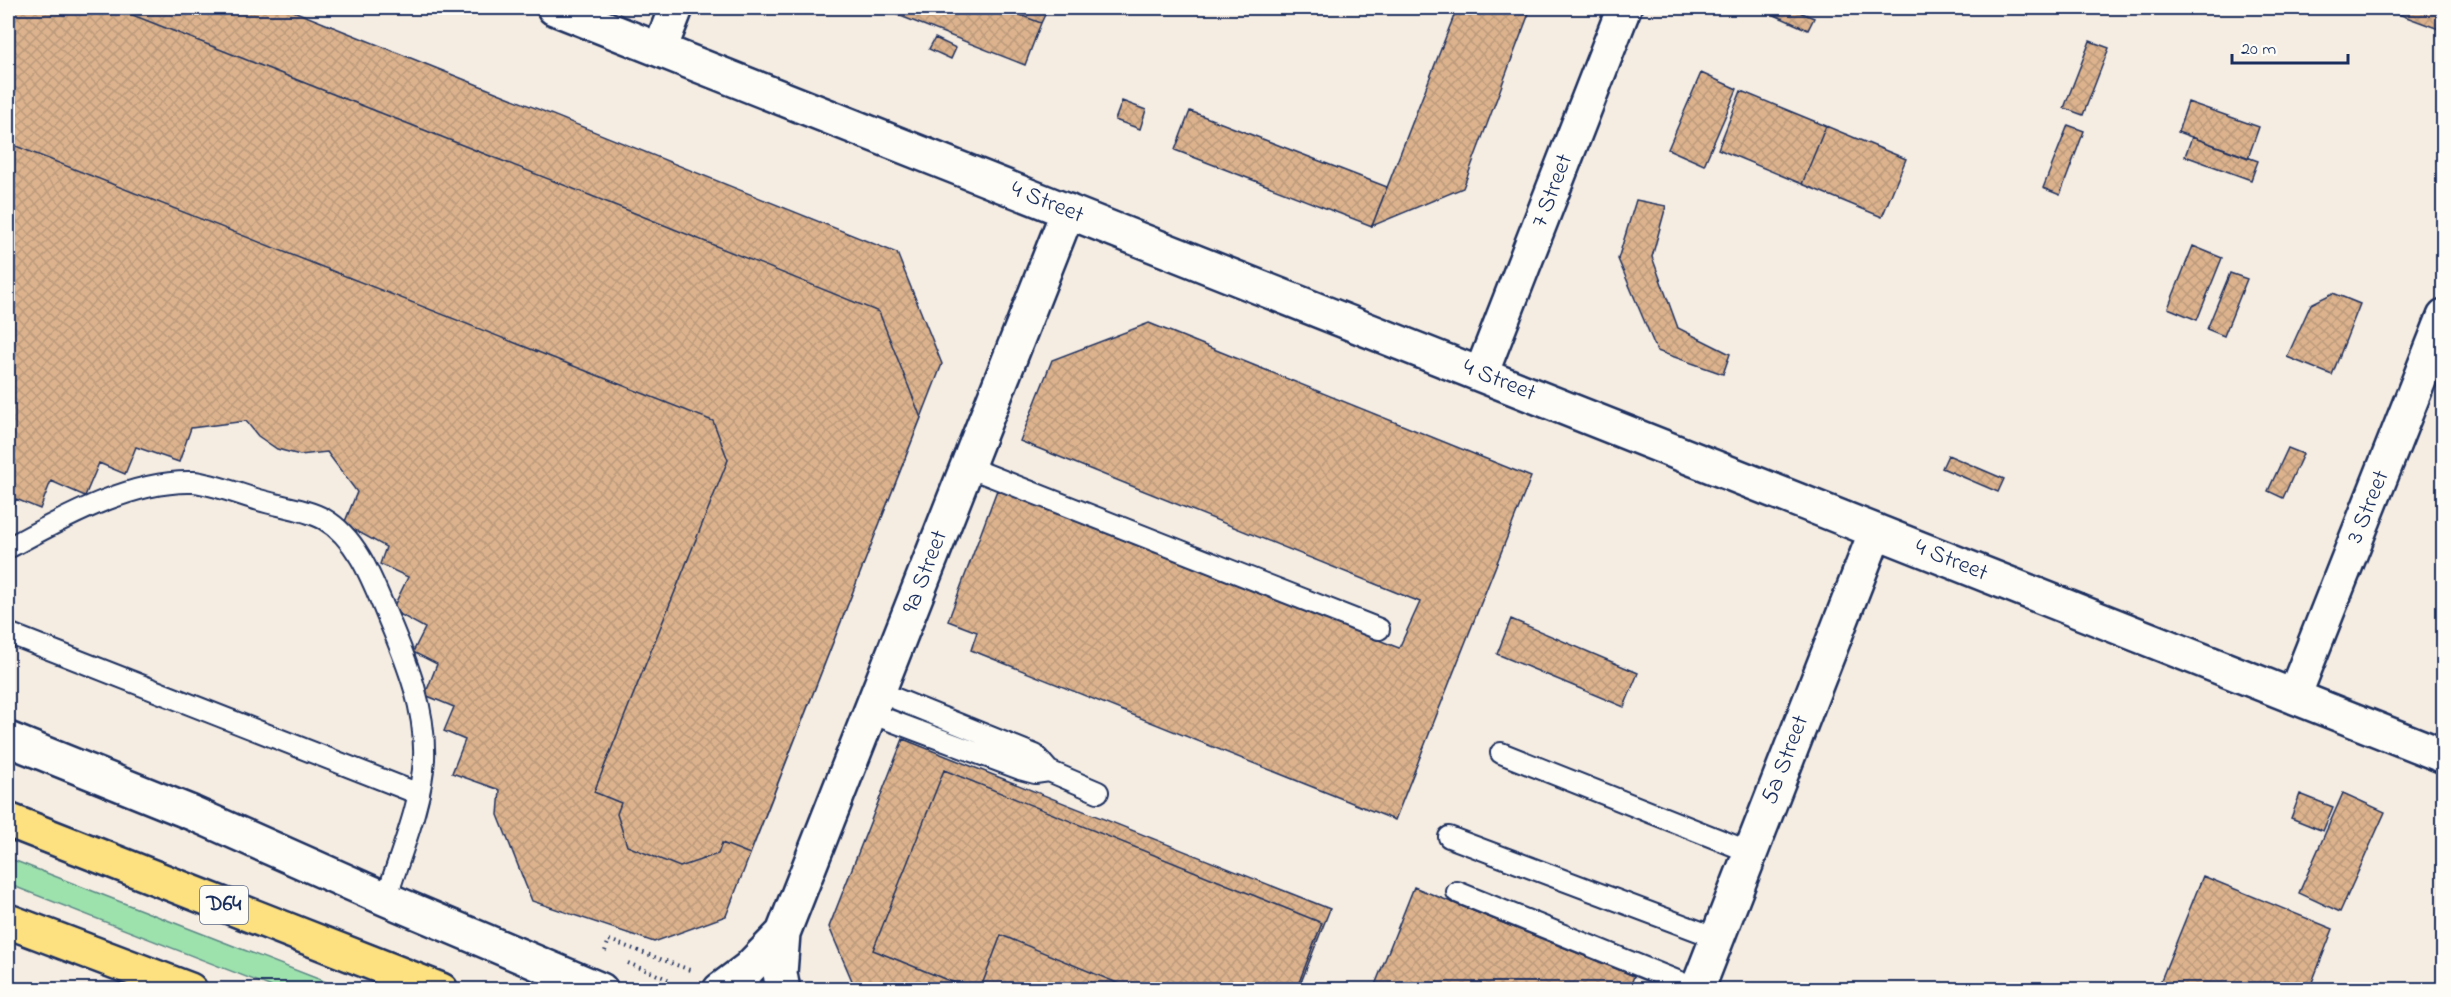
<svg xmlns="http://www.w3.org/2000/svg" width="2451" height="997" font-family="'Indie Flower',sans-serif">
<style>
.green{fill:#9de1ad;stroke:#5c8886;stroke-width:1.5}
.building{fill:url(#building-cross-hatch);stroke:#1b2f5e;stroke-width:1.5}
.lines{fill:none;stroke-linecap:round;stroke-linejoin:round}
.lane-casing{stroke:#1b2f5e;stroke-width:24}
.street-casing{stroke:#1b2f5e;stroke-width:38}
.primary-casing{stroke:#1b2f5e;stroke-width:38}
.path{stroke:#1b2f5e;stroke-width:4;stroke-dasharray:1.5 4.5;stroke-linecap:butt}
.lane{stroke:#fdfcf7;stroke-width:20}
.street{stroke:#fdfcf7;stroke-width:33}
.primary{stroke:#fde080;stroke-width:33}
.labels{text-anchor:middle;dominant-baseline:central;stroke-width:5;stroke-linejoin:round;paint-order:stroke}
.shield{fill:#fdfcf7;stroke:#5f6c8c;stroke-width:1.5}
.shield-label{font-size:22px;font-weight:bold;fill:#1b2f5e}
.street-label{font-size:24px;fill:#1b2f5e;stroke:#fdfcf7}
</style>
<defs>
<pattern id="building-cross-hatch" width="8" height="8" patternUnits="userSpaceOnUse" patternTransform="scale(1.5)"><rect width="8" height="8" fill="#dcb38d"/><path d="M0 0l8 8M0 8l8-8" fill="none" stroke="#bc9a7c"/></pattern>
</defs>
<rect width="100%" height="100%" fill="#f6ede2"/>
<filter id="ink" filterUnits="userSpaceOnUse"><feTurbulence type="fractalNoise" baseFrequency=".0167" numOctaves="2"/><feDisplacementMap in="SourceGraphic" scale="12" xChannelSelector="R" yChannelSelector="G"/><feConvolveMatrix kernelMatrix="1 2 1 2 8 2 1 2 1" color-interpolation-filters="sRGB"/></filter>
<g filter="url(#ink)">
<path class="green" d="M8,858L344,989H277L8,884Z"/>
<path class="building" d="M8,8H115L627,210L879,312L921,418L750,854L722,843L718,854L680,867L627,846L617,814L621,803L594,792L728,460L713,421L8,143Z
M8,8H286L897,253L942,364L726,916L654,942L532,901L498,815L500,790L452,773L465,740L444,731L454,707L425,695L437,664L413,652L425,628L392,610L408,577L380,564L386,547L344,524L357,492L327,452L300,455L277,449L258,436L246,421L191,428L179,462L136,447L125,474L99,463L85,496L51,481L40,509L16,499L8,521Z
M880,8H1002L1041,23L1025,65Z
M1002,8H1048L1041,23Z
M1457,8H1531L1463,188L1372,226Z
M1759,8H1790L1814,18L1808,30Z
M2382,8H2444V31Z
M935,38L956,48L951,59L929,49Z
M2090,41L2109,48L2083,115L2064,108Z
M1701,73L1737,89L1704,165L1668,149Z
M1741,91L1826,126L1802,184L1718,149Z
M1122,101L1146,110L1140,129L1115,120Z
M2188,102L2259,127L2248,158L2178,132Z
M1190,111L1387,187L1372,226L1175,150Z
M2068,125L2084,131L2060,195L2043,188Z
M1826,126L1906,159L1882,217L1802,184Z
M2192,137L2258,161L2251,180L2185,156Z
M1636,200L1666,206L1652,257L1678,328L1730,354L1723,374L1657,351L1618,259Z
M2193,246L2222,258L2197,320L2168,308Z
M2230,273L2247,279L2224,336L2207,329Z
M2333,293L2360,304L2332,375L2287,357L2311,304Z
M1149,323L1531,477L1395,820L971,650L977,632L948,621L997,490L1399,648L1420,602L1020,441L1052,360Z
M2288,448L2303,454L2283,498L2268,491Z
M1948,455L2004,479L1998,492L1942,468Z
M1511,619L1638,673L1624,707L1497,654Z
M903,739L1330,909L1298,990H1296L1322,923L944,770L873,950L972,990H856L829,927Z
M944,770L1322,923L1296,990H1134L1001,935L980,990H972L873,950Z
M2343,793L2385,812L2340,912L2299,893Z
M2300,794L2333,807L2323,831L2291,818Z
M2203,876L2333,929L2309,990H2157Z
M1414,887L1634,976L1629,990H1373Z
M1001,935L1134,990H980Z"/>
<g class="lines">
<defs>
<path id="lane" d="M968,467L1379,629
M8,548C62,519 130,480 193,482C211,483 241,495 259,500C279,506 306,509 324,519C359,539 374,585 389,620C408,665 426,710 424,759C421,806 400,854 386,899
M8,633L419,794
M879,692L1035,755L1049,771
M870,713L1020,769L1035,773L1049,771L1098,792
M1501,753L1750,852
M1449,837L1717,938
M1457,892L1697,989"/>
<path id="street" d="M554,8L2444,756
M660,49L676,8
M1481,374L1624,8
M2294,696L2444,317
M8,739L192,813L386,899L601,990
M720,990L748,969L783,933
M783,990L780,973L783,933L1068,211
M1697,990L1876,531"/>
<path id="primary" d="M8,820L441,990
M8,921L190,990"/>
</defs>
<use href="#lane" class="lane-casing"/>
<use href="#street" class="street-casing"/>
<use href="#primary" class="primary-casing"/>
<path class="path" d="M605,951L609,940L690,970
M628,963L670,980L666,990"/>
<use href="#lane" class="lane"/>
<use href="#street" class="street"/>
<use href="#primary" class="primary"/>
</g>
</g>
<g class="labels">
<rect class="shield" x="200" y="886" width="48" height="38" rx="4.5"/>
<g class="shield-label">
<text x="224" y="905">D64</text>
</g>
<g class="street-label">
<text transform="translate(1553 191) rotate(-69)">7 Street</text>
<text transform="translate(1047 203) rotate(22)">4 Street</text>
<text transform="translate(1499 381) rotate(22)">4 Street</text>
<text transform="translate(2369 507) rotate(-68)">3 Street</text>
<text transform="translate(1951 561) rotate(22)">4 Street</text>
<text transform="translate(926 572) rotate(-69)">9a Street</text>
<text transform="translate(1786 760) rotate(-69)">5a Street</text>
</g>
</g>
<rect width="2451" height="997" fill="none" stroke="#fdfcf7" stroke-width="30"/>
<rect x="15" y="15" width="2421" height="967" fill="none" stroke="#1b2f5e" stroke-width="2" filter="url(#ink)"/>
<path d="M2232 54v9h116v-9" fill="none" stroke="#1b2f5e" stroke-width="3"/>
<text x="2241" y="54" font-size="18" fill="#1b2f5e" stroke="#fdfcf7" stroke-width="4.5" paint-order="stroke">20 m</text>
</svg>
